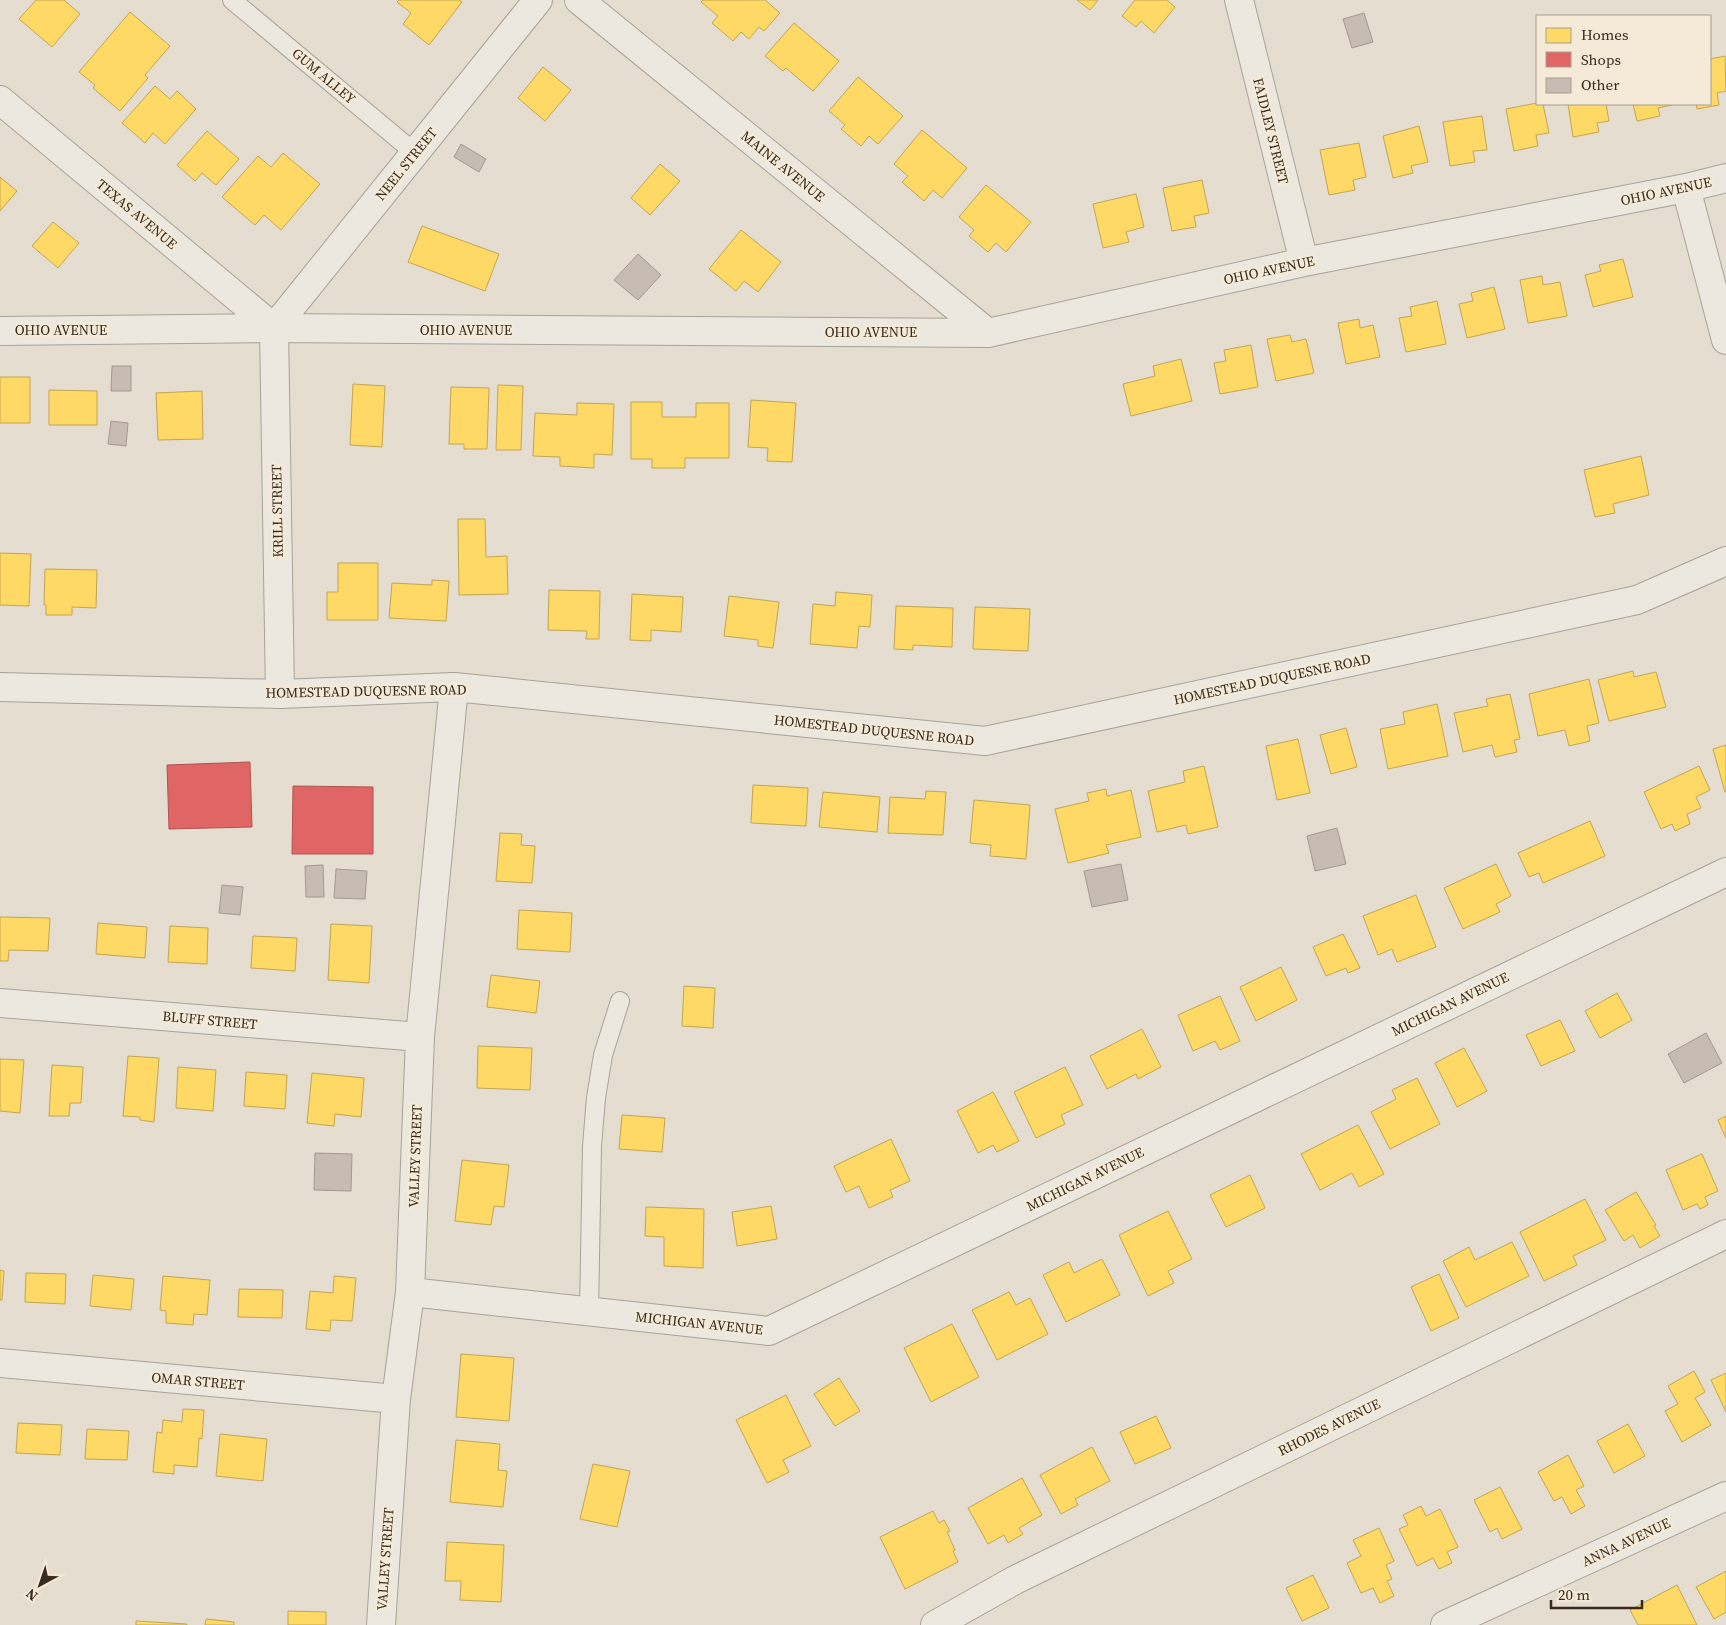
<svg xmlns="http://www.w3.org/2000/svg" width="1726" height="1625" font-family="'Source Serif 4',serif">
<style>
.homes{fill:#ffd966;stroke:#c3a551}
.shops{fill:#e06666;stroke:#ae5451}
.building{fill:#c7bcb1;stroke:#a4998f}
.lines{fill:none;stroke-linecap:round;stroke-linejoin:round}
.service-casing{stroke:#a9a298;stroke-width:20}
.minor-casing{stroke:#a9a298;stroke-width:30}
.tertiary-casing{stroke:#a9a298;stroke-width:30}
.service{stroke:#ece8e0;stroke-width:18}
.minor{stroke:#ece8e0;stroke-width:28}
.tertiary{stroke:#ece8e0;stroke-width:28}
.labels{text-anchor:middle;dominant-baseline:central;stroke-width:5;stroke-linejoin:round;paint-order:stroke}
.street-label{font-size:14px;fill:#382b20;stroke:#f4ead7}
</style>
<rect width="100%" height="100%" fill="#e4ddd0"/>
<path class="homes" d="M36,0H64L80,14L52,47L19,19Z
M399,0H459L462,2L429,45L403,24L411,13L397,2Z
M703,0H765L780,13L764,31L759,27L749,39L741,32L733,41L712,23L718,16L701,2Z
M1077,0H1098L1090,10Z
M1135,0H1167L1175,7L1154,33L1141,21L1136,27L1122,16Z
M130,12L170,46L145,75L148,78L120,111L93,88L95,85L79,72Z
M794,23L839,61L813,91L786,68L783,71L765,56Z
M1725,56L1726,91L1717,93L1719,105L1697,109L1696,104H1710V59Z
M543,67L571,90L545,121L518,98Z
M858,77L903,116L878,144L869,136L861,146L841,129L845,125L829,111Z
M155,86L170,99L177,91L196,109L165,144L153,133L145,143L122,123Z
M1537,103L1543,104L1549,133L1536,135L1538,146L1514,151L1506,109Z
M1568,104H1606L1609,121L1597,123L1599,132L1573,137Z
M1633,104H1671L1672,105L1658,108L1660,116L1637,121Z
M1482,116L1487,150L1473,151L1475,162L1450,166L1443,122Z
M1419,126L1428,162L1411,166L1413,173L1393,178L1383,136Z
M922,130L967,168L942,198L933,190L924,201L902,182L908,176L894,164Z
M207,131L239,159L216,185L202,173L195,181L177,165Z
M1359,143L1366,177L1353,180L1355,190L1329,195L1320,150Z
M283,153L320,184L281,230L264,215L255,225L222,197L258,156L271,167Z
M660,164L680,181L650,215L631,198Z
M0,177L17,191L0,211Z
M1202,180L1209,213L1194,216L1196,227L1172,231L1163,188Z
M986,185L1031,222L1006,252L996,243L988,252L969,236L974,230L959,217Z
M1136,194L1144,227L1126,232L1129,242L1103,248L1093,204Z
M53,222L79,243L58,268L32,246Z
M422,226L499,254L485,291L408,262Z
M741,230L781,262L758,292L744,281L736,291L709,269Z
M1623,259L1633,297L1593,307L1585,275L1601,271L1599,265Z
M1542,276L1543,285L1560,282L1567,316L1528,323L1520,280Z
M1494,287L1505,329L1467,338L1459,304L1473,301L1471,293Z
M1437,301L1446,344L1406,352L1399,318L1412,316L1410,307Z
M1359,319L1360,328L1373,325L1380,357L1346,364L1338,323Z
M1290,335L1292,342L1306,339L1314,373L1276,381L1267,339Z
M1251,345L1258,387L1220,394L1214,363L1226,361L1224,350Z
M1181,359L1192,401L1131,416L1123,384L1155,376L1153,366Z
M0,377H30V423H0Z
M353,384L385,386L382,447L350,445Z
M498,385L523,386L521,450H496Z
M451,387L489,388L487,449H464V444H449Z
M49,390L97,391V425H49Z
M202,391L203,439L158,440L156,393Z
M751,400L796,403L792,462L767,461L768,448L748,447Z
M631,402H662V417H696V403H729V458H685V468H652V459H631Z
M577,403L614,404L612,455L594,454V468L560,466V457L533,456L535,413L577,415Z
M1641,456L1649,495L1613,504L1615,513L1595,517L1584,470Z
M458,519H485L486,557L507,556L508,594L459,595Z
M0,553L31,554L29,606L0,605Z
M338,563H378V620H327V592H338Z
M45,569L97,570L96,608L72,607V615H46V605H44Z
M432,580L449,581L446,621L389,618L392,583L432,585Z
M549,590L600,591L599,639H586L587,631L548,630Z
M836,592L872,595L870,627L859,626L857,648L810,644L813,604L835,606Z
M632,594L683,597L681,632L651,630V641L630,640Z
M729,596L779,602L773,648L758,646V640L724,636Z
M896,606L953,608L952,647L913,645V650L894,649Z
M975,607L1030,609L1028,651L973,649Z
M1633,671L1634,677L1656,672L1666,707L1609,721L1598,680Z
M1589,679L1599,723L1587,726L1590,741L1569,746L1565,730L1538,736L1529,694Z
M1510,694L1520,739L1514,740L1517,752L1495,757L1492,745L1463,752L1454,713L1488,706L1486,699Z
M1437,704L1448,756L1388,769L1380,729L1405,724L1403,712Z
M1346,728L1357,767L1331,774L1320,735Z
M1298,739L1310,793L1277,800L1266,746Z
M1726,745V792H1725L1713,749Z
M1204,766L1218,827L1188,834L1186,825L1157,832L1148,791L1185,782L1183,771Z
M1699,766L1710,790L1696,797L1701,808L1687,814L1690,824L1675,831L1672,824L1661,829L1644,792Z
M753,785L808,788L806,826L751,823Z
M1106,789L1107,796L1131,790L1141,837L1106,845L1109,853L1068,863L1055,809L1089,801L1087,793Z
M926,791L946,792L943,835L888,833L890,797L925,799Z
M823,792L880,797L877,832L819,827Z
M974,800L1030,805L1026,859L990,856L991,845L970,843Z
M1590,821L1605,856L1543,883L1539,873L1529,877L1518,853Z
M500,833L522,834L521,845L535,846L532,883L496,881Z
M1496,864L1511,896L1496,904L1500,912L1463,929L1444,888Z
M1416,895L1436,947L1397,962L1392,949L1378,955L1363,916Z
M519,910L572,913L570,952L517,949Z
M0,917L50,918L48,951L9,950L8,961H0Z
M98,923L147,927L145,958L96,954Z
M331,924L372,926L369,983L328,980Z
M170,926L208,928L207,964L168,962Z
M1343,934L1360,968L1348,973L1346,968L1326,976L1313,947Z
M253,936L297,938L295,971L251,968Z
M1281,967L1297,1000L1256,1021L1240,987Z
M491,975L540,981L536,1013L487,1007Z
M684,986L715,988L713,1028L682,1026Z
M1617,993L1632,1020L1600,1038L1585,1011Z
M1220,996L1240,1041L1220,1050L1215,1041L1193,1051L1178,1015Z
M1560,1020L1575,1051L1541,1066L1526,1035Z
M1142,1029L1161,1067L1138,1079L1136,1074L1107,1089L1090,1056Z
M478,1046L532,1048L530,1090L477,1088Z
M1464,1048L1487,1091L1457,1107L1435,1063Z
M128,1056L159,1058L154,1122L140,1120V1117L123,1116Z
M0,1059L24,1060L20,1113L0,1111Z
M52,1065L83,1067L81,1103H70L69,1116H49Z
M178,1067L216,1070L213,1111L176,1108Z
M1065,1067L1083,1105L1061,1115L1065,1124L1036,1138L1014,1092Z
M246,1072L287,1075L285,1109L244,1106Z
M312,1073L364,1078L361,1117L335,1114L334,1126L307,1123Z
M1417,1078L1440,1124L1390,1149L1371,1112L1396,1099L1392,1090Z
M993,1092L1019,1141L997,1152L993,1145L978,1153L957,1111Z
M622,1115L665,1118L662,1152L619,1149Z
M1726,1116V1138L1718,1120Z
M1358,1125L1384,1174L1359,1187L1352,1173L1320,1190L1301,1154Z
M891,1139L910,1181L890,1190L893,1197L869,1208L859,1186L846,1192L834,1166Z
M1702,1154L1718,1191L1705,1197L1708,1205L1700,1209L1697,1204L1683,1210L1666,1170Z
M462,1160L509,1165L504,1207L494,1206L491,1225L455,1221Z
M1250,1175L1265,1208L1226,1227L1210,1195Z
M1636,1192L1656,1225L1654,1226L1660,1236L1640,1248L1633,1235L1624,1241L1605,1210Z
M1585,1199L1606,1240L1573,1256L1577,1265L1544,1281L1520,1232Z
M771,1206L777,1239L737,1246L732,1212Z
M646,1207L704,1209L703,1268L664,1266V1237L645,1236Z
M1168,1211L1192,1259L1168,1271L1174,1283L1148,1296L1119,1235Z
M1512,1242L1529,1276L1466,1307L1443,1261L1469,1247L1475,1260Z
M1102,1259L1120,1295L1066,1322L1043,1275L1069,1262L1074,1273Z
M0,1270L4,1271L2,1300H0Z
M26,1273L66,1274L65,1304L25,1302Z
M1439,1274L1459,1318L1431,1331L1411,1287Z
M93,1275L134,1279L131,1310L90,1306Z
M163,1276L210,1280L207,1315L194,1314L193,1325L166,1323V1311L160,1310Z
M334,1276L356,1278L352,1321L331,1320L330,1331L306,1329L310,1291L333,1293Z
M239,1289L283,1290L282,1318L238,1317Z
M1009,1292L1016,1305L1030,1298L1048,1334L997,1360L972,1310Z
M952,1324L979,1377L931,1402L904,1348Z
M461,1354L514,1358L509,1421L456,1417Z
M1694,1371L1705,1392L1695,1398L1711,1425L1682,1442L1665,1411L1678,1404L1668,1386Z
M1726,1373V1412L1711,1380Z
M839,1378L860,1411L835,1426L814,1394Z
M786,1395L811,1446L783,1460L789,1472L767,1483L736,1420Z
M183,1409L204,1410L202,1439L199,1438L197,1467L174,1465V1474L153,1472L157,1432L162,1433L163,1420L182,1422Z
M1156,1416L1171,1448L1135,1464L1120,1432Z
M18,1423L62,1425L60,1455L16,1453Z
M1628,1424L1645,1456L1614,1473L1597,1441Z
M87,1429L129,1431L127,1460L85,1459Z
M220,1434L267,1439L263,1481L216,1476Z
M456,1440L500,1444L498,1470L507,1471L503,1507L450,1502Z
M1092,1447L1110,1481L1075,1499L1078,1505L1061,1514L1040,1475Z
M1568,1455L1584,1486L1576,1490L1585,1506L1571,1514L1562,1497L1554,1501L1538,1472Z
M593,1464L630,1471L617,1527L580,1519Z
M1022,1478L1042,1515L1019,1528L1023,1534L1008,1543L1004,1535L988,1544L968,1508Z
M1500,1487L1522,1529L1502,1539L1497,1528L1490,1532L1474,1500Z
M1421,1506L1426,1516L1440,1509L1458,1547L1447,1552L1452,1563L1439,1569L1433,1558L1417,1566L1399,1529L1408,1525L1403,1515Z
M933,1511L939,1523L944,1520L950,1531L947,1532L955,1550L953,1551L958,1562L905,1589L880,1537Z
M1379,1528L1394,1561L1386,1565L1392,1579L1387,1581L1394,1596L1380,1603L1373,1588L1361,1593L1347,1563L1361,1556L1353,1540Z
M447,1542L504,1545L501,1602L460,1600L461,1581H445Z
M1726,1571V1612L1714,1619L1696,1587Z
M1313,1575L1329,1608L1302,1621L1286,1588Z
M1677,1585L1697,1625H1638L1630,1610Z
M288,1611L326,1612V1625H288Z
M206,1619L234,1622V1625H205Z
M136,1621L187,1624V1625H136Z"/>
<path class="shops" d="M250,762L252,827L169,829L167,765Z
M293,786L373,787V854H292Z"/>
<path class="building" d="M1364,13L1373,42L1352,48L1343,19Z
M461,144L486,159L479,172L454,157Z
M638,254L661,275L638,300L614,280Z
M112,366H131V391H111Z
M111,421L128,423L126,446L108,444Z
M1337,828L1346,864L1315,871L1307,836Z
M1121,864L1128,900L1092,907L1084,871Z
M323,865L324,897H306L305,866Z
M336,869L367,871L365,899L334,898Z
M222,885L243,887L240,915L219,913Z
M1706,1033L1722,1063L1684,1083L1668,1054Z
M315,1153L352,1154L351,1191L314,1190Z"/>
<g class="lines">
<defs>
<path id="service" d="M232,0L415,153
M589,1312L592,1146L596,1098L603,1055L620,1001"/>
<path id="minor" d="M579,0L988,333
M1239,0L1304,262
M0,100L274,328
M1686,188L1726,340
M274,328L538,0
M274,328L280,694
M0,331L274,328L988,333L1304,262L1686,188L1726,178
M0,1003L420,1037
M410,1292L769,1331L1726,872
M0,1363L396,1399
M381,1625L396,1399L410,1292L420,1037L454,687
M935,1625L1015,1580L1726,1234
M1445,1625L1726,1496"/>
<path id="tertiary" d="M0,687L280,694L454,687L985,741L1637,600L1726,561"/>
</defs>
<use href="#service" class="service-casing"/>
<use href="#minor" class="minor-casing"/>
<use href="#tertiary" class="tertiary-casing"/>
<use href="#service" class="service"/>
<use href="#minor" class="minor"/>
<use href="#tertiary" class="tertiary"/>
</g>
<g class="labels">
<g class="street-label">
<text transform="translate(324 76) rotate(40)">GUM ALLEY</text>
<text transform="translate(1271 131) rotate(76)">FAIDLEY STREET</text>
<text transform="translate(406 164) rotate(-51)">NEEL STREET</text>
<text transform="translate(783 166) rotate(39)">MAINE AVENUE</text>
<text transform="translate(1666 191) rotate(-12)">OHIO AVENUE</text>
<text transform="translate(137 214) rotate(40)">TEXAS AVENUE</text>
<text transform="translate(1269 270) rotate(-12)">OHIO AVENUE</text>
<text x="61" y="330">OHIO AVENUE</text>
<text x="466" y="330">OHIO AVENUE</text>
<text x="871" y="332">OHIO AVENUE</text>
<text transform="translate(277 511) rotate(-91)">KRILL STREET</text>
<text transform="translate(1272 679) rotate(-12)">HOMESTEAD DUQUESNE ROAD</text>
<text transform="translate(366 691) rotate(-1)">HOMESTEAD DUQUESNE ROAD</text>
<text transform="translate(874 730) rotate(6)">HOMESTEAD DUQUESNE ROAD</text>
<text transform="translate(1450 1004) rotate(-26)">MICHIGAN AVENUE</text>
<text transform="translate(210 1020) rotate(5)">BLUFF STREET</text>
<text transform="translate(415 1156) rotate(-88)">VALLEY STREET</text>
<text transform="translate(1085 1179) rotate(-26)">MICHIGAN AVENUE</text>
<text transform="translate(699 1323) rotate(6)">MICHIGAN AVENUE</text>
<text transform="translate(198 1381) rotate(5)">OMAR STREET</text>
<text transform="translate(1329 1427) rotate(-26)">RHODES AVENUE</text>
<text transform="translate(1626 1542) rotate(-25)">ANNA AVENUE</text>
<text transform="translate(385 1559) rotate(-86)">VALLEY STREET</text>
</g>
</g>
<rect x="1536" y="15" width="175" height="90" fill="#f4ead7" stroke="#a99e8e"/>
<rect x="1546" y="28" width="25" height="15" fill="#ffd966" stroke="#a99e8e"/>
<text x="1581" y="40" font-size="15" fill="#382b20">Homes</text>
<rect x="1546" y="52" width="25" height="15" fill="#e06666" stroke="#a99e8e"/>
<text x="1581" y="65" font-size="15" fill="#382b20">Shops</text>
<rect x="1546" y="78" width="25" height="15" fill="#c7bcb1" stroke="#a99e8e"/>
<text x="1581" y="90" font-size="15" fill="#382b20">Other</text>
<g transform="translate(40 1585) rotate(220)" stroke="#f4ead7" stroke-width="4" paint-order="stroke">
<path d="M0-4L9 19L0 12L-9 19Z" fill="#382b20"/>
<text y="-8" font-size="14" font-weight="bold" text-anchor="middle" fill="#382b20">N</text>
</g>
<path d="M1551 1600v8h91v-8" fill="none" stroke="#382b20" stroke-width="2.5"/>
<text x="1558" y="1600" font-size="15" fill="#382b20" stroke="#f4ead7" stroke-width="4" paint-order="stroke">20 m</text>
</svg>
